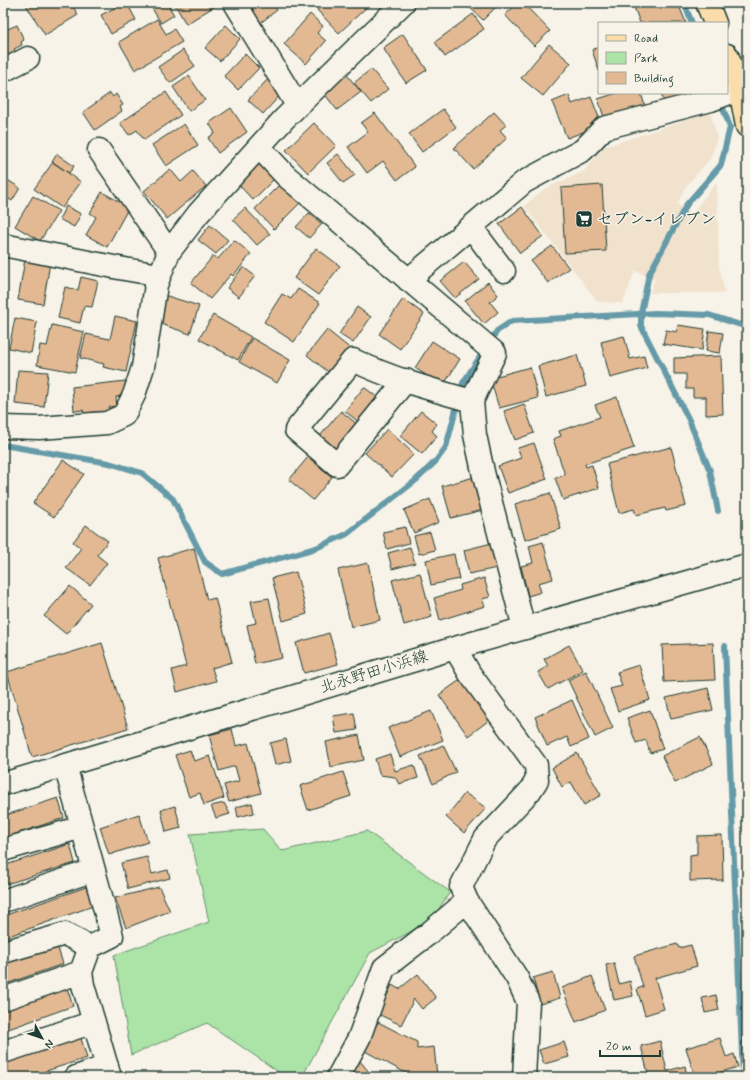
<svg xmlns="http://www.w3.org/2000/svg" width="750" height="1080" font-family="Mynerve,'Klee One',sans-serif">
<style>
.built{fill:#f1e2ce}
.green{fill:#ace3a7;stroke:#66906e}
.lines{fill:none;stroke-linecap:round;stroke-linejoin:round}
.stream{stroke:#659aa8;stroke-width:6}
.building{fill:#e2b993;stroke:#1f3d34}
.minor-casing{stroke:#1f3d34;stroke-width:25}
.secondary-casing{stroke:#1f3d34;stroke-width:25}
.primary-casing{stroke:#1f3d34;stroke-width:25}
.minor{stroke:#f7f3e8;stroke-width:22}
.secondary{stroke:#f7f3e8;stroke-width:22}
.primary{stroke:#fbddab;stroke-width:22}
.labels{text-anchor:middle;dominant-baseline:central;stroke-width:3;stroke-linejoin:round;paint-order:stroke}
.poi-label{font-size:16px;font-weight:bold;fill:#1f3d34;stroke:#f7f3e8;text-anchor:start}
.street-label{font-size:16px;fill:#1f3d34;stroke:#f7f3e8}
</style>
<rect width="100%" height="100%" fill="#f7f3e8"/>
<filter id="ink" filterUnits="userSpaceOnUse"><feTurbulence type="fractalNoise" baseFrequency=".025" numOctaves="2"/><feDisplacementMap in="SourceGraphic" scale="8" xChannelSelector="R" yChannelSelector="G"/><feConvolveMatrix kernelMatrix="1 2 1 2 8 2 1 2 1" color-interpolation-filters="sRGB"/></filter>
<g filter="url(#ink)">
<path class="built" d="M710,112L717,137L711,158L686,186L677,204L691,214L717,182L719,266L725,293H650L655,279L635,271L623,303L598,302L524,206L546,188L583,172L604,147Z"/>
<path class="green" d="M263,829L282,851L367,831L450,892L431,921L370,953L302,1077H286L207,1023L131,1055L114,955L209,922L190,834Z"/>
<g class="lines">
<path class="stream" d="M684,3L692,23
M3,445L109,463L142,473L173,499L205,562L222,574L316,548L347,534L415,481L436,461L446,447L463,383L497,331L512,321L656,313L709,315L747,327
M718,511L710,471L689,420L641,326V313L649,274L687,204L721,165L730,127L720,100
M725,646L743,1077"/>
</g>
<path class="building" d="M3,3H13L3,8Z
M30,3H50L51,4L53,3H71L78,15L45,35L26,5Z
M124,3H127L136,20L111,34L101,15Z
M153,3H167L174,15L161,23L150,5Z
M174,3H220L186,24Z
M244,3H272L277,10L259,24Z
M325,3H369L370,4L339,33L317,10Z
M465,3H500L483,20Z
M518,3H523L550,31L534,46L505,15Z
M645,3H678L686,23H640L634,7Z
M310,14L323,26L317,33L326,41L306,64L284,44Z
M473,14L484,29L445,57L435,42Z
M157,19L166,34L174,29L182,42L135,70L119,42Z
M17,25L24,40L21,42L22,45L14,49L18,57L3,59V31Z
M226,25L240,39L220,61L205,48Z
M403,34L427,70L406,83L383,48Z
M549,44L571,63L543,96L521,78Z
M599,47V71L592,50Z
M183,50L195,66L170,83L158,67Z
M245,54L259,68L238,90L224,76Z
M371,69L388,89L371,103L354,83Z
M343,70L361,92L337,110L320,88Z
M189,76L205,100L189,111L173,87Z
M269,78L283,92L263,114L248,100Z
M166,92L181,115L144,140L137,130L129,135L120,123Z
M110,93L113,97L116,94L123,105L120,107L122,111L95,130L83,112Z
M617,93H634V94L641,93L647,113L607,126L598,99Z
M661,93H695L665,104Z
M569,95L572,104L591,97L602,125L567,138L552,102Z
M231,108L247,132L218,153L208,138L215,133L209,123Z
M443,109L456,127L422,152L409,134Z
M494,112L506,125L500,130L507,138L473,169L454,148Z
M375,113L415,167L397,180L383,161L367,173L348,147L368,132L361,123Z
M314,123L336,146L308,173L286,150Z
M184,124L198,145L166,166L152,145Z
M57,154L74,166L69,173L52,162Z
M338,154L355,175L343,183L327,163Z
M260,160L277,176L253,200L237,183Z
M53,162L81,182L62,208L34,189Z
M170,169L181,182L193,171L206,186L167,219L144,191Z
M3,177L20,188L12,201L3,195Z
M281,183L301,202L274,229L255,209Z
M602,185L606,251L565,253L561,188Z
M102,192L129,207L107,247L86,235L96,217L90,213Z
M33,196L59,211L40,241L15,226Z
M66,206L81,214L74,227L59,219Z
M522,207L543,236L520,253L499,224Z
M245,208L270,234L257,245L233,219Z
M309,213L322,224L309,238L296,227Z
M210,225L228,240L216,254L198,240Z
M234,240L251,254L233,276L231,274L210,299L191,283L213,256L218,259Z
M552,246L569,268L548,283L531,261Z
M316,248L340,266L318,295L294,278Z
M25,259L50,263L43,304L18,300Z
M464,262L479,279L455,298L440,281Z
M243,267L255,276L239,297L227,288Z
M81,277L98,281L92,307L84,306L80,323L58,318L65,287L78,290Z
M488,282L498,295L490,302L498,312L484,324L465,301Z
M298,289L320,303L294,342L264,322L282,294L291,299Z
M164,295L199,306L190,334L155,322Z
M403,299L424,314L400,349L379,334Z
M357,307L371,317L353,343L339,334Z
M213,315L251,337L238,360L199,339Z
M3,316L6,317L3,336Z
M115,316L137,321L126,372L103,367L104,364L80,358L86,334L110,339Z
M15,318L37,322L31,353L9,348Z
M52,325L84,332L75,372L37,365L40,345L47,346Z
M678,325L705,329L702,350L663,344L666,330L677,332Z
M327,330L352,350L332,375L307,355Z
M709,331L723,333L720,353L706,351Z
M624,336L630,359L644,356L647,368L610,378L601,342Z
M252,338L290,360L277,383L239,362Z
M432,341L460,359L443,386L415,368Z
M577,355L586,386L546,397L538,366Z
M721,356L723,414L706,415V397H693V389H686V374H674V358Z
M530,367L538,398L499,408L490,378Z
M18,370L48,372L44,407L15,404Z
M126,381L127,395L116,397L117,406L109,407V411L84,413L83,410L74,411L72,387Z
M364,387L378,398L366,428L345,411Z
M617,397L634,448L585,464L586,467L592,465L599,488L563,500L555,478L565,475L553,439L561,436L559,431L600,417L595,405Z
M524,404L534,433L515,440L504,411Z
M341,411L363,429L342,454L320,436Z
M421,411L437,424L432,431L437,436L422,454L400,436Z
M387,429L414,454L392,477L365,453Z
M534,443L547,479L508,493L498,466L521,458L518,448Z
M671,447L686,506L666,511L665,508L636,515L634,509L619,513L607,464Z
M308,457L332,477L313,500L289,480Z
M63,460L84,474L54,517L33,503Z
M474,477L483,510L451,518L442,486Z
M550,493L561,529L525,540L515,504Z
M430,499L439,522L414,533L404,510Z
M86,525L108,541L97,555L107,563L90,585L66,568L81,548L73,542Z
M405,527L409,543L387,549L383,532Z
M430,532L435,550L419,554L414,536Z
M543,542L553,579L538,583L541,592L528,596L521,566L533,563L529,546Z
M492,543L497,568L469,574L464,550Z
M410,547L415,563L392,569L388,553Z
M194,548L207,600L215,598L232,662L212,668L216,681L177,692L172,670L186,666L158,558Z
M454,554L459,579L431,585L426,560Z
M368,563L380,620L351,627L338,570Z
M296,572L307,614L283,621L272,578Z
M420,573L432,617L404,625L392,580Z
M484,578L490,597L482,599L485,606L440,620L434,598L461,590L460,585Z
M70,586L91,604L66,634L44,616Z
M269,598L282,658L255,664L247,625L256,623L251,601Z
M329,633L338,664L304,673L296,643Z
M102,643L128,728L32,757L7,672Z
M713,643L715,680L664,682L662,645Z
M569,645L583,670L548,689L538,672L548,666L544,659Z
M639,665L650,700L618,711L610,689L622,686L617,672Z
M586,671L613,728L595,737L568,680Z
M463,678L492,718L468,736L439,695Z
M708,688L713,710L671,719L666,698Z
M572,700L589,739L571,747L567,737L547,746L535,717Z
M650,710L663,749L650,753L646,740L636,743L627,718Z
M431,711L443,740L400,757L388,728Z
M354,713L357,730L336,733L333,716Z
M232,729L236,746L248,743L261,793L229,802L224,785L239,781L235,766L219,771L209,735Z
M359,735L364,760L331,767L326,742Z
M700,737L713,764L675,783L662,756Z
M286,739L291,761L275,765L270,743Z
M443,745L456,772L433,784L420,756Z
M190,750L194,761L210,756L224,798L204,805L200,793L189,797L175,755Z
M577,753L601,795L584,805L571,782L562,787L552,768Z
M390,754L395,771L414,765L418,778L399,784L395,777L380,775L375,759Z
M343,772L351,796L308,810L300,786Z
M465,793L486,808L464,833L446,817Z
M58,798L64,818L3,838V816Z
M224,803L230,814L216,818L211,806Z
M252,803L254,813L238,817L236,807Z
M175,806L181,828L166,832L161,810Z
M139,814L148,842L109,855L100,827Z
M722,835L723,880L690,881V855L697,854V836Z
M70,844L75,863L3,885V866Z
M147,857L152,874L168,870L170,878L128,889L121,863Z
M86,887L93,906L3,938V916Z
M159,887L170,911L126,928L115,898Z
M56,942L63,964L3,985V960Z
M677,944L679,948L691,945L697,966L655,978L664,1009L645,1015L637,989L643,987L634,956Z
M614,963L619,984L630,981L633,996L614,1000L606,965Z
M553,972L560,998L540,1004L533,978Z
M418,974L436,998L422,1009L414,999L401,1025L378,1014L392,985L399,989Z
M592,976L605,1010L576,1022L562,988Z
M66,985L73,1006L3,1031V1007Z
M716,995L719,1010L705,1013L702,998Z
M378,1022L417,1042V1049L434,1047L437,1076L413,1077L363,1050Z
M80,1035L87,1058L27,1077H6L3,1068V1059Z
M720,1038L726,1057L734,1054L738,1067L704,1077H695L686,1048Z
M660,1041L667,1071L685,1066L687,1077H649L641,1046Z
M564,1042L569,1057L544,1064L539,1050Z
M356,1056L373,1077H344Z
M595,1075V1077H577Z"/>
<g class="lines">
<defs>
<path id="minor" d="M235,3L297,105
M3,71L28,58
M259,147L286,176L495,353L472,401L475,435L484,476L524,628
M99,150L169,252
M471,227L504,271
M3,245L119,268L153,274L161,273
M408,280L524,182L583,150L604,128L711,100L740,89
M406,380L337,465L296,430L353,360C390,378 432,390 472,401
M3,427L39,428L107,423L124,415L134,395L143,367L156,285L169,252L198,214L284,119L403,3
M455,648L470,674L536,765L537,780L530,791L485,839L461,887L467,901
M65,765L112,936L90,947L81,972L83,985L110,1077
M3,850L82,827
M3,901L94,870
M3,952L65,934L90,947
M3,999L81,972
M3,1052L94,1022
M76,1077L107,1066
M338,1077L359,1038L384,968L428,934L467,901L517,978L528,1002L524,1077"/>
<path id="secondary" d="M3,784L455,648L747,565"/>
<path id="primary" d="M707,3L715,23
M727,55L740,89L747,126"/>
</defs>
<use href="#minor" class="minor-casing"/>
<use href="#secondary" class="secondary-casing"/>
<use href="#primary" class="primary-casing"/>
<use href="#minor" class="minor"/>
<use href="#secondary" class="secondary"/>
<use href="#primary" class="primary"/>
</g>
</g>
<defs>
<symbol id="supermarket-square" viewBox="-11 -11 22 22"><rect x="-9" y="-9" width="18" height="18" rx="4" fill="#1f3d34" stroke="#f7f3e8"/><path d="M-6-5.5h2.5l.6 2H6L4.5 2H-2.5L-4.4-4H-6ZM-1.5 3.2a1.3 1.3 0 1 0 .1 0ZM3 3.2a1.3 1.3 0 1 0 .1 0Z" fill="#fff"/></symbol>
</defs>
<g fill-rule="evenodd">
<use href="#supermarket-square" x="574" y="209" width="20" height="20"/>
</g>
<g class="labels">
<g class="poi-label">
<text x="597" y="219">セブン-イレブン</text>
</g>
<g class="street-label">
<text transform="translate(374 672) rotate(-17)">北永野田小浜線</text>
</g>
</g>
<rect width="750" height="1080" fill="none" stroke="#f7f3e8" stroke-width="16"/>
<rect x="8" y="8" width="734" height="1064" fill="none" stroke="#1f3d34" stroke-width="1.5" filter="url(#ink)"/>
<rect x="598" y="22" width="130" height="72" fill="#f7f3e8" stroke="#a1aaa0"/>
<rect x="606" y="35" width="20" height="6" fill="#fbddab" stroke="#a1aaa0"/>
<text x="634" y="42" font-size="12" fill="#1f3d34">Road</text>
<rect x="606" y="52" width="20" height="12" fill="#ace3a7" stroke="#a1aaa0"/>
<text x="634" y="62" font-size="12" fill="#1f3d34">Park</text>
<rect x="606" y="72" width="20" height="12" fill="#e2b993" stroke="#a1aaa0"/>
<text x="634" y="82" font-size="12" fill="#1f3d34">Building</text>
<g transform="translate(42 1038) rotate(130)" stroke="#f7f3e8" stroke-width="3" paint-order="stroke">
<path d="M0-3L7 15L0 10L-7 15Z" fill="#1f3d34"/>
<text y="-6" font-size="11" font-weight="bold" text-anchor="middle" fill="#1f3d34">N</text>
</g>
<path d="M600 1050v6h60v-6" fill="none" stroke="#1f3d34" stroke-width="2"/>
<text x="606" y="1050" font-size="12" fill="#1f3d34" stroke="#f7f3e8" stroke-width="3" paint-order="stroke">20 m</text>
</svg>
